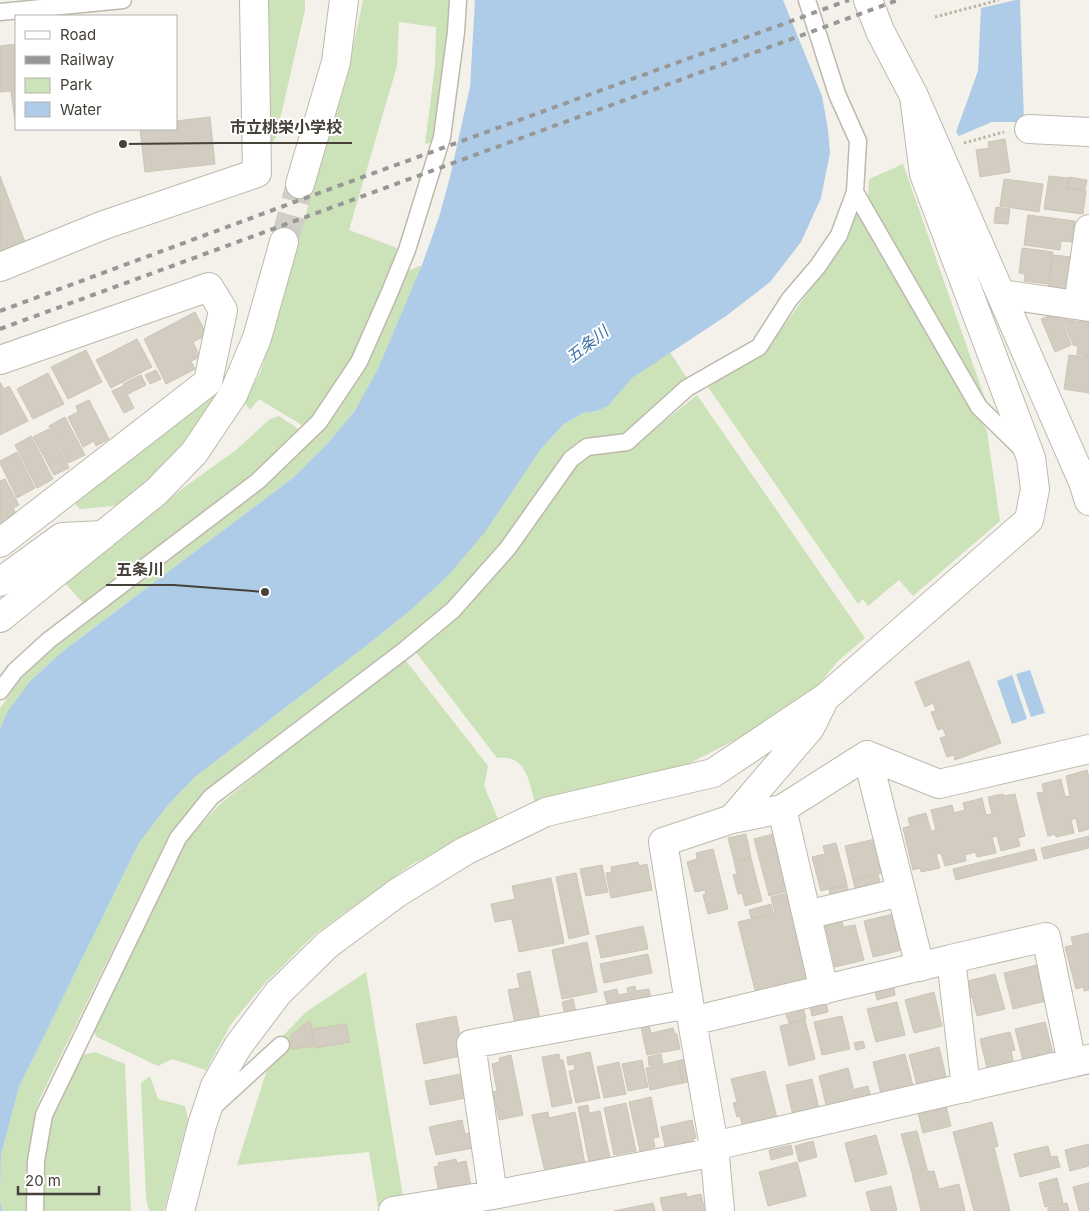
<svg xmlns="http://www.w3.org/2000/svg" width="1089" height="1211" font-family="Inter,'Noto Sans JP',sans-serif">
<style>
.green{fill:#cce2b8}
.water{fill:#aecce8}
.building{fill:#d3cdc1;stroke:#cdc5b5}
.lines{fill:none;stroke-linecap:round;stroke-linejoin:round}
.minor-tunnel{stroke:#d0cec7;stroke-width:28;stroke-dasharray:28 14;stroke-linecap:butt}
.service-casing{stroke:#bdb9ad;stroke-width:19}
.minor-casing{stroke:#bdb9ad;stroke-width:30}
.path{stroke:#bdb5a0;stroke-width:3;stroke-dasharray:2.5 2.5;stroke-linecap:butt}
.service{stroke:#fff;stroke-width:16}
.minor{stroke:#fff;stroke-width:28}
.rail{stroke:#979797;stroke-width:4;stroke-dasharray:6 6;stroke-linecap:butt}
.labels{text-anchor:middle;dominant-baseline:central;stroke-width:4;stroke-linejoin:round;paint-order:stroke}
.water-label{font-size:16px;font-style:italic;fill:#3e72a6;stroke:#fff}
.leader{fill:none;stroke:#464239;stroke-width:2}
.callout-dot{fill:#464239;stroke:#fff;stroke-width:2}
.callout-label{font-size:16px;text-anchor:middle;font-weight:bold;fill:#464239;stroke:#fff;stroke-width:4;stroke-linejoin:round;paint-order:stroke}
</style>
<rect width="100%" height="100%" fill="#f3f1ea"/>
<path class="green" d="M268,0H305V10L276,137L268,149L270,45Z
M363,0H450L449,32L434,141L425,144L435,66L436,27L399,22L397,66L349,230L397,248L383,291L352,361L305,427L259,399L250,410L244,402L261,371L315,182L346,81Z
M903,164L989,410L868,199L869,179Z
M857,210L987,431L1000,521L913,596L899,580L868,606L863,599L858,604L708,387L765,351L847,240Z
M422,265C402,313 383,370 353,413C335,437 315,457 294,477L63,651L31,680L0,728V708L19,681L56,644L257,490L364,368L394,304L405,272Z
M670,352L690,383L626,436L586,441L576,444L560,459L503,542L454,600L421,628L205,796L169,835L41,1096L35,1112L25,1178L28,1211H2L0,1201L1,1155L19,1087L139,843L168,805L195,777L375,639L413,608L447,577L540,450L564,424L583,413L597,411L608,406L632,378Z
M218,387L217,393L186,445L139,491L114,506L80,509L75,504Z
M697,395L865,638L838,661L815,689L757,729L680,768L571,791L535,803C529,781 526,754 497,758L415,651L462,614L515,552L577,463L589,453H612L631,448Z
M279,416L301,431L253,478L85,605L64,582L186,486L236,450L270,419Z
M403,657L488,766L484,786L499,821L411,865L314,935L265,983L231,1024L206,1070L172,1059L158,1066L97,1037L92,1029L186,841L220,804Z
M366,972L404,1203L378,1207L369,1152L237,1165L275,1044L306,1012Z
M95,1052L125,1064L131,1211H43V1165L55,1103L82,1055Z
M150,1076L158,1099L185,1106L188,1119L164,1211H149L146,1199L141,1083Z"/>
<path class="water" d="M475,0H783L822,96L828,129L830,153L821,198L801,242L770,282L726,316L632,378L608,406L597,411L583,413L564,424L540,450L485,532L447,577L413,608L375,639L195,777L168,805L139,843L19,1087L1,1155L0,1201L2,1211H0V728L8,711L31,680L63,651L294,477L327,444L354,412L378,369L422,265L439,217L450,177L470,87Z
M1016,0H1020L1024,122H992L959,136L956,132L978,71L981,8Z
M1030,670L1045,713L1031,717L1016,674Z
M1012,675L1027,719L1012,724L997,681Z"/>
<path class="building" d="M16,44V121L15,122L11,91L0,92V46Z
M210,117L215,164L145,172L140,129H176V121Z
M1005,139L1010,172L980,177L976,150L989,148L988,142Z
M0,176L28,250L0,260Z
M1049,176L1068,178L1067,188L1086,191L1083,214L1044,209Z
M1069,177L1087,180L1085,190L1067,188Z
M1004,179L1043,184L1039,212L1000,206Z
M996,207L1010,209L1008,224L994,223Z
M1028,215L1075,221L1072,242L1061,241L1060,250L1024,245Z
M1022,248L1053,252L1048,284L1024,281L1025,274L1019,273Z
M1053,255L1080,258L1066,293L1048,290Z
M195,312L207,335L193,342L200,357L191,361L195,369L166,384L144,339Z
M1059,312L1071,345L1055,352L1041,319Z
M1083,314L1089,315V356L1077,354L1078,346L1073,345L1063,319L1081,322Z
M137,339L152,367L111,388L96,360Z
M86,350L102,382L68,399L51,367Z
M1069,355L1089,357V393L1064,389Z
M156,370L161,379L150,384L145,375Z
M48,373L64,404L33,419L17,389Z
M141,375L146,385L128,394L123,384Z
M0,382L4,389L9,386L28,421L0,435Z
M123,386L134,408L124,413L112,391Z
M89,400L109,439L96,446L94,441L83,447L68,417L78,412L76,406Z
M65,417L85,455L68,463L49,426Z
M49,429L69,468L54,475L33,437Z
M31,436L53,479L37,488L15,445Z
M17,452L35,488L17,498L0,463V461Z
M5,479L19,505L13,508L17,515L0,523V481Z
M969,661L1001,743L955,760L954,755L947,757L940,738L946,736L943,728L938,730L931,712L936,711L933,703L925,707L915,682Z
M1087,770L1089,778V829L1079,832L1076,818L1071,820L1074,833L1056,837L1055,834L1048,836L1037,793L1044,792L1042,784L1061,779L1065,797L1070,796L1066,776Z
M1003,794V796L1015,794L1025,836L1018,838L1020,846L1001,851L997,836L992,837L996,853L977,857L975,852L965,855L966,861L945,866L941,853L936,854L940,868L921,872L920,868L913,870L903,828L910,826L908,818L926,813L931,831L936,830L931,810L952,805L954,813L965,810L963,803L982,798L986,815L992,814L988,797Z
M777,833L791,890L769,896L754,839Z
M746,834L751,857L734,861L728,838Z
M1089,836V848L1044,859L1041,848Z
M875,839L883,873L853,880L845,846Z
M836,843L847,884L821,891L812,857L825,854L823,846Z
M713,849L728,909L708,914L703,895L706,894L705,890L695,892L687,862L697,859L696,853Z
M1034,849L1037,860L956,880L953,869Z
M751,858L762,901L745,906L742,893L738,894L733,875L737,874L734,862Z
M638,862L639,866L647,864L652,890L611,898L606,873L612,872L611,867Z
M602,865L608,892L586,896L580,869Z
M576,873L589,934L569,939L556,877Z
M878,875L881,886L856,891L853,881Z
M551,878L564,943L519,952L512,919L495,922L491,904L515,899L512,886Z
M847,885L849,893L831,898L829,889Z
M791,892L813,981L756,994L738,922L775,913L771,897Z
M771,904L773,913L751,918L749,910Z
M893,914L902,950L873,957L864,921Z
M842,921L843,927L855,925L864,960L835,967L825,925Z
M643,926L648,949L601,958L596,936Z
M1089,933V990L1084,991L1083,987L1076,989L1065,947L1073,945L1071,937Z
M587,942L597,992L562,999L552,950Z
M648,954L652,973L604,983L600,964Z
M1037,965L1046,1001L1013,1009L1004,973Z
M530,971L541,1023L516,1029L508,990L520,988L517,974Z
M995,974L1005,1009L977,1016L972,997L964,999L961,988L970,986L968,981Z
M635,986L636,991L649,989L651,999L608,1008L604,992L617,989L618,995L628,993L627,988Z
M894,987L895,995L877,1000L875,992Z
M934,992L942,1026L914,1033L905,1000Z
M573,999L577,1017L566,1019L562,1002Z
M897,1002L905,1035L876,1042L867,1009Z
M826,1003L828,1012L812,1016L810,1007Z
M804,1010L806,1019L789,1023L786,1015Z
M456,1016L464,1055L424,1064L416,1024Z
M842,1016L850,1049L822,1055L814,1022Z
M310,1020L314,1046L292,1049L290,1036Z
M805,1020L815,1059L789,1066L780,1026Z
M648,1021L651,1033L673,1028L675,1034H677L680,1049L647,1055L640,1023Z
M1045,1022L1054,1057L1024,1064L1015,1029Z
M346,1024L350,1042L315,1048L312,1029Z
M1010,1032L1015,1050L1011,1051L1014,1065L988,1072L980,1039Z
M863,1041L865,1048L856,1050L854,1043Z
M939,1047L947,1081L918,1089L909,1055Z
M590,1052L600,1098L576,1103L569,1071L575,1070L574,1064L568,1065L567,1057Z
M559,1054L560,1060H563L572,1103L552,1107L542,1057Z
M661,1054L663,1063L649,1066L648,1057Z
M905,1054L914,1090L882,1098L873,1062Z
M511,1055L523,1115L499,1120L493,1092L497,1091L492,1064L500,1062L499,1058Z
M684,1059L689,1082L683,1083L678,1061Z
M642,1060L648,1087L628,1091L622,1064Z
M678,1061L683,1083L650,1090L646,1068Z
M619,1062L626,1094L604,1098L597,1067Z
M848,1068L858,1105L828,1113L819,1076Z
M765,1071L777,1118L743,1127L740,1116L737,1117L733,1103L737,1102L731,1079Z
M461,1074L466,1098L430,1105L425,1081Z
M812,1079L820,1113L794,1120L786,1085Z
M868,1086L872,1102L859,1105L855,1089Z
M651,1097L659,1137L653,1138L655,1147L640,1151L629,1102Z
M626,1103L636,1151L614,1155L604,1108Z
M588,1105L589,1113L600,1111L611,1162L600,1165L598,1160L589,1162L578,1107Z
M946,1106L951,1126L923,1133L918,1113Z
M548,1112L549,1118L575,1112L586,1169L546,1177L532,1115Z
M462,1120L465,1134L469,1133L473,1148L436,1155L429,1127Z
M692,1120L696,1138L693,1139L695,1149L667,1155L661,1127Z
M992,1122L998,1146L994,1147L1010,1211H974L953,1132Z
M917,1131L927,1169L912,1173L901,1134Z
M876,1135L887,1174L855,1182L845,1143Z
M813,1141L817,1157L799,1162L795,1146Z
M1089,1144V1166L1070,1171L1065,1150Z
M791,1145L793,1154L771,1160L769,1150Z
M1048,1146L1051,1157L1057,1156L1060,1167L1020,1177L1014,1154Z
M456,1159L457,1163L466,1161L471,1186L439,1193L434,1167L439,1166L438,1163Z
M797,1162L806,1196L768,1206L759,1172Z
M928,1170V1172L934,1171L939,1189L959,1184L965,1211H921L912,1174Z
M1057,1178L1063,1203L1045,1207L1039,1183Z
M1089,1183V1211H1079L1073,1187Z
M891,1186L897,1211H871L866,1192Z
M686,1193L687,1197L701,1194L705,1211H663L660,1198Z
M653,1203L655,1211H614Z
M1067,1203L1069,1211H1048V1208Z"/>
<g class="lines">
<path class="minor-tunnel" d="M284,242L300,184"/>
<defs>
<path id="service" d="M0,12L123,0
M855,192L979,407L1024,451
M0,691L15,671L49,640L258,481L319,422L359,362L389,294L407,250L442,137L456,32L458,0
M211,1109L281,1045
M35,1211L36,1161L44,1115L178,838L211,797L406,649L453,610L508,548L571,459L587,447L627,442L687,388L759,347L789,300L818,266L839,235L855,192L858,141L837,94L807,0"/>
<path id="minor" d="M868,0L880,31L914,96L1083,482L1089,501
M1029,129L1089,132
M300,184L336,62L344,0
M0,267L104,225L257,173L254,0
M1001,294L1089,307
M1078,305L1089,229
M0,360L209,287L223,310L208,382L0,543
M0,582L62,537L103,535
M0,618L156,492L194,453L233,395L257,338L284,242
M867,755L939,784L1089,749
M867,755L920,967
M782,809L824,990
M732,819L810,728L822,704
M807,915L901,892
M692,1021L951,959
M966,1088L951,959L1046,937L1072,1063
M714,1146L1089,1059
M493,1195L471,1044L689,1004
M180,1211L202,1125L215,1086L238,1046L278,993L327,945L397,893L465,851L546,812L713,773L825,698L1029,520L1035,489L1031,458L924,174L914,96
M393,1211L493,1195L715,1152
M720,1211L714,1146L692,1021L663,842L732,819L782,809L867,755"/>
</defs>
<use href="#service" class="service-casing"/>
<use href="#minor" class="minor-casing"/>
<path class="path" d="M935,17L999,0
M964,143L1004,132"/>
<use href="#service" class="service"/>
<use href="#minor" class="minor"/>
<path class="rail" d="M0,311L308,197L849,0
M0,329L898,0"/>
</g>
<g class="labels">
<g class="water-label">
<text transform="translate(587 344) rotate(-38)">五条川</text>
</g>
</g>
<path class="leader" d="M123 144L220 143H352M265 592L174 585H106"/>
<g class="callout-dot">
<circle cx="123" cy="144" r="5"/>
<circle cx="265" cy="592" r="5"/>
</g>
<g class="callout-label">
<text x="286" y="133">市立桃栄小学校</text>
<text x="140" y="575">五条川</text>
</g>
<rect x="15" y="15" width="162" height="115" fill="#ffffff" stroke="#b5b3b0"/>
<rect x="25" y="31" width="25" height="8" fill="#ffffff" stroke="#b5b3b0"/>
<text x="60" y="40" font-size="15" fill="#464239">Road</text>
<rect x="25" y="56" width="25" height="8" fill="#979797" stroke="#b5b3b0"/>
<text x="60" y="65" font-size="15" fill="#464239">Railway</text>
<rect x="25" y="78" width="25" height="15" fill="#cce2b8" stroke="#b5b3b0"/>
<text x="60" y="90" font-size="15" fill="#464239">Park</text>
<rect x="25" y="102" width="25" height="15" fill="#aecce8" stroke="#b5b3b0"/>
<text x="60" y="115" font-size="15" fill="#464239">Water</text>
<path d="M18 1186v8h81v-8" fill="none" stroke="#464239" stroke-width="2.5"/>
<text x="25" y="1186" font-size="15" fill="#464239" stroke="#ffffff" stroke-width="4" paint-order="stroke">20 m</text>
</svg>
